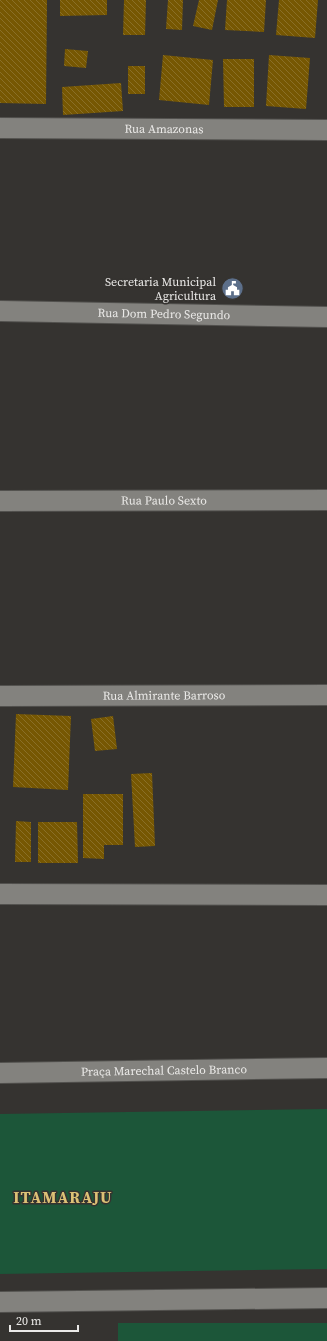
<svg xmlns="http://www.w3.org/2000/svg" width="327" height="1341" font-family="'Source Serif 4',serif">
<style>
.green{fill:#1c5639}
.building{fill:url(#building-back-hatch)}
.lines{fill:none;stroke-linecap:round;stroke-linejoin:round}
.minor-casing{stroke:#52514e;stroke-width:22}
.minor{stroke:#83827e;stroke-width:20}
.labels{text-anchor:middle;dominant-baseline:central;stroke-width:3;stroke-linejoin:round;paint-order:stroke}
.street-label{font-size:12px;fill:#ebeae8;stroke:#353330}
.poi-label{font-size:12px;fill:#ebeae8;stroke:#353330;text-anchor:end}
.district-label{font-size:16px;font-weight:bold;letter-spacing:1px;fill:#ddc176;stroke:#353330}
</style>
<defs>
<pattern id="building-back-hatch" width="6" height="6" patternUnits="userSpaceOnUse"><rect width="6" height="6" fill="#765702"/><path d="M-1 5l2 2M0 0l6 6M5-1l2 2" fill="none" stroke="#8a6f27"/></pattern>
</defs>
<rect width="100%" height="100%" fill="#353330"/>
<path class="green" d="M327,1109V1269L0,1274V1114Z
M118,1323H327V1341H118Z"/>
<path class="building" d="M0,0H47L46,104L0,103Z
M60,0H107V15L60,16Z
M124,0H146L145,35H123Z
M168,0H183L182,30L166,29Z
M199,0H218L212,30L193,26Z
M227,0H266L264,32L225,30Z
M279,0H318L315,38L276,35Z
M65,49L88,51L86,68L64,66Z
M163,55L213,60L209,105L159,100Z
M269,55L310,58L306,109L266,106Z
M223,59H254V107H224Z
M128,66H145V94H128Z
M121,83L123,111L63,115L62,87Z
M16,714L71,716L68,790L13,787Z
M113,716L117,749L95,751L91,719Z
M152,773L155,846L135,847L131,774Z
M83,794H123V845H104V859L83,858Z
M16,821L31,822V862H15Z
M38,822H77L78,863H38Z"/>
<g class="lines">
<defs>
<g id="minor">
<path id="s1" d="M0,128L327,130"/>
<path id="s2" d="M0,311L327,317"/>
<path id="s3" d="M0,501L327,500"/>
<path id="s4" d="M0,696L327,695"/>
<path d="M0,894L327,895"/>
<path id="s5" d="M0,1073L327,1068"/>
<path d="M0,1302L327,1298"/>
</g>
</defs>
<use href="#minor" class="minor-casing"/>
<use href="#minor" class="minor"/>
</g>
<defs>
<symbol id="civic-disc" viewBox="-11 -11 22 22"><circle r="9.5" fill="#5c6f8a" stroke="#353330"/><path d="M-.6-6.5H3V-4.5H.6V-3L4-1V1h2V6H-6V1h2V-1L-.6-3ZM-1.2 2.5V6h2.4V2.5Z" fill="#fff"/></symbol>
</defs>
<g fill-rule="evenodd">
<use href="#civic-disc" x="220" y="276" width="25" height="25"/>
</g>
<g class="labels">
<g class="street-label">
<text stroke="none"><textPath href="#s1" startOffset="164">Rua Amazonas</textPath></text>
<text stroke="none"><textPath href="#s2" startOffset="164">Rua Dom Pedro Segundo</textPath></text>
<text stroke="none"><textPath href="#s3" startOffset="164">Rua Paulo Sexto</textPath></text>
<text stroke="none"><textPath href="#s4" startOffset="164">Rua Almirante Barroso</textPath></text>
<text stroke="none"><textPath href="#s5" startOffset="164">Praça Marechal Castelo Branco</textPath></text>
</g>
<g class="poi-label">
<text x="216" y="282">Secretaria Municipal<tspan x="216" dy="14">Agricultura</tspan></text>
</g>
<g class="district-label">
<text x="63" y="1197">ITAMARAJU</text>
</g>
</g>
<path d="M10 1325v6h68v-6" fill="none" stroke="#ebeae8" stroke-width="2"/>
<text x="16" y="1325" font-size="12" fill="#ebeae8" stroke="#353330" stroke-width="3" paint-order="stroke">20 m</text>
</svg>
